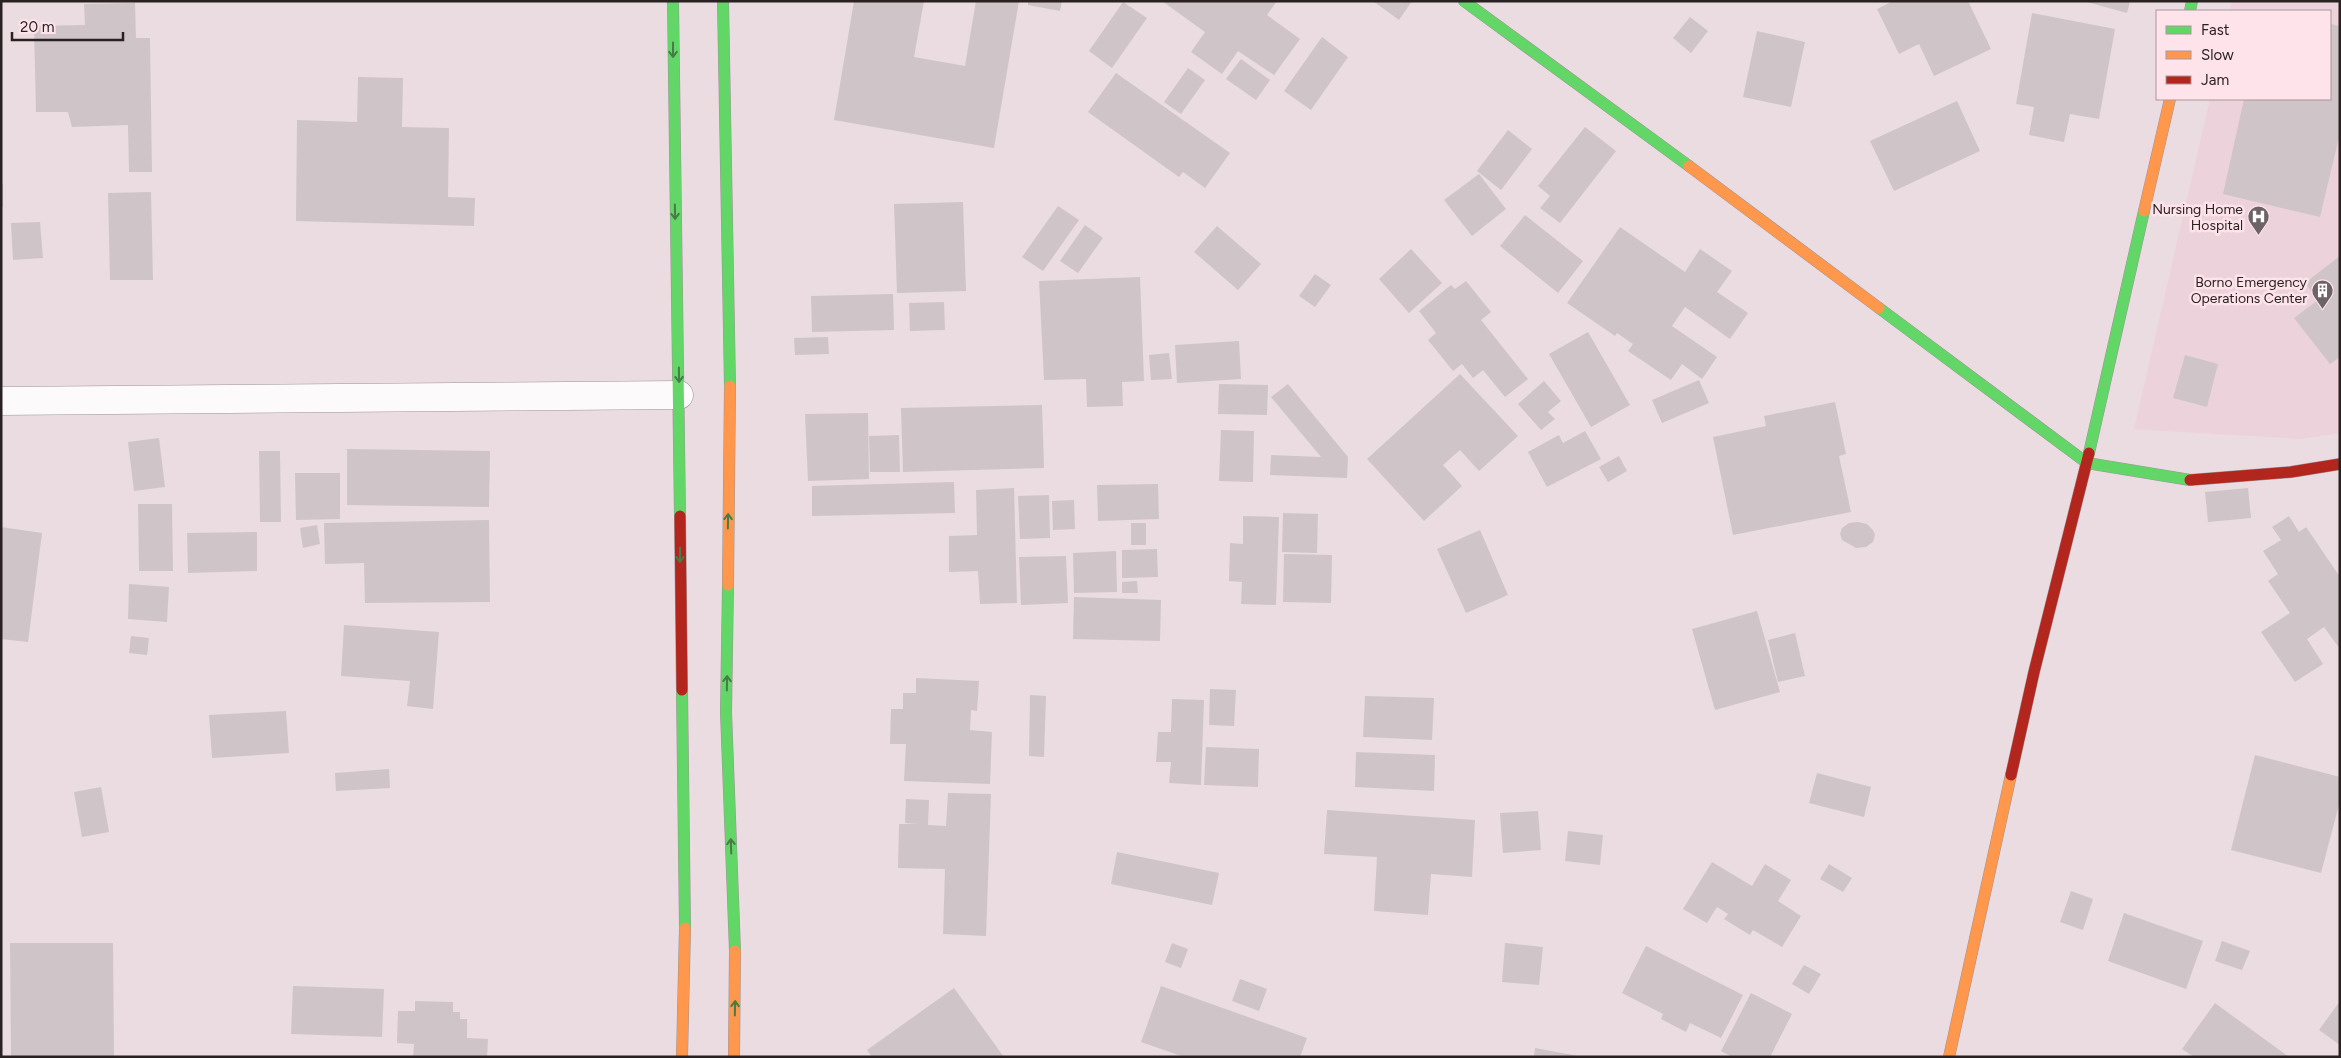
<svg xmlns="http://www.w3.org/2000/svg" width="2341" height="1058" font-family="Figtree,sans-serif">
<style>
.built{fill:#ecd2da}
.building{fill:#cfc5c9}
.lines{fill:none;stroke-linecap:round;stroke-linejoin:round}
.street-casing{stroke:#9f9497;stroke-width:29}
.fast-casing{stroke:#9f9497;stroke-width:12}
.slow-casing{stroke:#9f9497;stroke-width:12}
.jam-casing{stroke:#9f9497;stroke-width:12}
.street{stroke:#fcfafa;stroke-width:28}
.fast{stroke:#63d668;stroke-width:11}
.slow{stroke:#ff974d;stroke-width:11}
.jam{stroke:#b3261e;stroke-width:11}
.oneway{stroke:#467c46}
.labels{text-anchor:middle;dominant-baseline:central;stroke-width:5;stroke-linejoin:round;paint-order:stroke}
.poi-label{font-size:14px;fill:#2a2123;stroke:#fee3eb;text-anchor:end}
</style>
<rect width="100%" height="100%" fill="#eadce0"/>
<path class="built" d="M2232,1H2340V433L2300,439L2134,429L2210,99H2330V11H2230Z"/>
<path class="building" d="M854,1H924L914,57L965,66L976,1H1019L994,148L834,120Z
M1028,1H1062L1060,11L1028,5Z
M1162,1H1277L1267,15L1300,39L1274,75L1238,51L1222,74L1191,52L1205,32Z
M1373,1H1412L1399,20Z
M1893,1H1968L1991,49L1934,76L1919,44L1899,54L1877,9Z
M2083,1H2130L2127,13Z
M1123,2L1147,18L1112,68L1089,51Z
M135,3L136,38H150L152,172H129L128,125L72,127L68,112H36L34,26L85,25L84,4Z
M2032,13L2115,29L2099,119L2070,114L2064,142L2029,135L2034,107L2016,104Z
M1690,17L1708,31L1691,53L1673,38Z
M2330,24L2340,26V133L2320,217L2223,194L2244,99H2330Z
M1757,31L1805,42L1791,107L1743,97Z
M1322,37L1348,57L1311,110L1284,91Z
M1241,59L1270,80L1256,100L1226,79Z
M1188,68L1205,80L1181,114L1164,102Z
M1116,73L1230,153L1205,188L1183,172L1179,177L1088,112Z
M358,77L403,78L402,127L449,128L448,197L475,198L474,226L296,221L297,120L357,122Z
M1957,101L1980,151L1894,191L1870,141Z
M1585,127L1616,151L1560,223L1540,208L1550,196L1538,186Z
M1508,130L1532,149L1501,190L1477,171Z
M1479,174L1506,209L1472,236L1444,200Z
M1,184H3V207H1Z
M151,192L153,280H110L108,193Z
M963,202L966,291L897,293L894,204Z
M1058,206L1079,220L1043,271L1022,257Z
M1525,215L1583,261L1558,293L1500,246Z
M40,222L43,258L13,260L11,223Z
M1085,225L1103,238L1078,273L1060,261Z
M1217,226L1261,264L1238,290L1194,252Z
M1620,227L1685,272L1700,249L1732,271L1717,292L1748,313L1730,339L1685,307L1672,326L1717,357L1702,379L1682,364L1671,380L1628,351L1633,344L1617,333L1615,336L1567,303Z
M1411,249L1442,283L1409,313L1379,279Z
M2340,256V357L2330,364L2294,318L2318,300L2305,283Z
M1315,274L1331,285L1315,307L1299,296Z
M1140,277L1144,381L1122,382L1123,406L1087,407L1086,379L1044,380L1039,281Z
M1466,281L1491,312L1481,320L1528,379L1505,397L1483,370L1473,378L1462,364L1453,371L1428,340L1436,333L1419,311L1451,285L1455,289Z
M893,294L894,330L812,332L811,296Z
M944,302L945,330L910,331L909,303Z
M1588,332L1630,405L1591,427L1549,354Z
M828,337L829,354L795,355L794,338Z
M1239,341L1241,379L1177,383L1175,345Z
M1169,353L1172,379L1151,380L1149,355Z
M2185,355L2218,364L2207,407L2173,398Z
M1460,374L1518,436L1479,471L1460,450L1443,465L1462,486L1424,521L1367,459Z
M1699,380L1709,403L1662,423L1652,400Z
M1544,381L1561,401L1548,412L1555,419L1541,430L1518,404Z
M1219,384L1268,385L1267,415L1218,414Z
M1288,384L1348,457L1347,478L1270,475L1271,455L1321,457L1271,397Z
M1835,402L1846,454L1839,456L1851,512L1733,535L1713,437L1766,426L1764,416Z
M1042,405L1044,468L903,472L901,408Z
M868,413L869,479L808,481L805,414Z
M1221,430L1254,431L1253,482L1219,481Z
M1585,431L1601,459L1547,487L1528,452L1559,435L1563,443Z
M899,435L900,472H870L869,436Z
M159,438L165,487L134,491L128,442Z
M347,449L490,451L489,507L347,505Z
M259,451H280L281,522H260Z
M1619,456L1627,471L1608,482L1599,467Z
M295,473H340V519L296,520Z
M954,482L955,513L812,516V486Z
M1158,484L1159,519L1098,521L1097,485Z
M1014,488L1017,603L980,604L978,571L949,572V536L977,535L976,490Z
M2248,488L2251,518L2208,522L2205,492Z
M1049,495L1050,538L1020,539L1018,496Z
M1074,500L1075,529L1053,530L1052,501Z
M138,504H172L173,571H139Z
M1283,513L1318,514L1317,553L1282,552Z
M1243,516L1279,517L1276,605L1241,604L1242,582L1229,581L1230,543L1243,544Z
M2289,516L2299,532L2306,527L2340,577V649L2324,627L2307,639L2323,664L2295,682L2261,632L2290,613L2268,581L2278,574L2263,551L2281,540L2272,527Z
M489,520L490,602L365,603L364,563L325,564L324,523Z
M1858,522L1867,524L1873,530L1875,535L1873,542L1866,547L1856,548L1842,540L1840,534L1842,528L1849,523Z
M1131,523H1146V545H1131Z
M317,525L320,544L303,548L300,528Z
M1,527L42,533L28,642L1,639Z
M1480,530L1508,595L1466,613L1437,549Z
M257,532V571L188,573L187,533Z
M1157,549L1158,577L1122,578V550Z
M1116,551L1117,592L1074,593L1073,553Z
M1284,554L1332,555L1331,603L1283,602Z
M1066,556L1068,603L1021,605L1019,557Z
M1137,581L1138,593H1122V582Z
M129,584L169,587L167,622L128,619Z
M1074,597L1161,600L1160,641L1073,639Z
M1757,611L1780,692L1715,710L1692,629Z
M344,625L439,632L433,709L407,706L410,681L341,676Z
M1795,633L1805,676L1778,682L1768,640Z
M131,636L149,638L147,655L129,653Z
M916,678L979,681L977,711L971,710L970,730L992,732L990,784L904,781L906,744H890L891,709H903V693H916Z
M1210,689L1236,690L1234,726L1209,725Z
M1030,695L1046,696L1044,757L1029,756Z
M1365,696L1434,698L1432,740L1363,737Z
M1172,699L1204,700L1201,785L1169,783L1171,762H1156L1158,732H1171Z
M286,711L289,753L212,758L209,715Z
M1206,747L1259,749L1258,787L1204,785Z
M1356,752L1435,755L1434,791L1355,787Z
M2255,755L2340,777V801L2321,873L2231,850Z
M389,769L390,788L336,791L335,773Z
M1817,773L1871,787L1864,817L1809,803Z
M101,787L109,832L82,837L74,792Z
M948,793L991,794L986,936L943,934L945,869L898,868L899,824H918L905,823L906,799L929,800L928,825L946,826Z
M1327,810L1475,820L1472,877L1431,874L1428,915L1374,911L1377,857L1324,854Z
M1538,811L1541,850L1503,853L1500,813Z
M1568,831L1603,835L1600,865L1565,861Z
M1117,852L1219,873L1212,905L1111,884Z
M1712,862L1752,886L1765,864L1791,880L1778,901L1801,916L1782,947L1753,930L1750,935L1724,919L1728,914L1717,907L1707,923L1683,909Z
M1829,864L1852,878L1843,892L1820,879Z
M2071,891L2093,899L2083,930L2060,922Z
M2124,913L2203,941L2186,989L2108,961Z
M2222,941L2250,951L2242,970L2215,961Z
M10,943H113L114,1057H11Z
M1172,943L1188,949L1181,968L1165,962Z
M1505,943L1543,947L1539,985L1502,982Z
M1646,946L1743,995L1721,1038L1690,1023L1686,1032L1661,1019L1663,1014L1622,993Z
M1804,965L1821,974L1809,994L1792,984Z
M1240,979L1267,989L1259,1011L1232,1001Z
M293,986L384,989L382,1037L291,1034Z
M1161,986L1307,1038L1300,1057H1184L1141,1042Z
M954,988L1004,1057H872L867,1050Z
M1751,993L1792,1014L1770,1057H1732L1721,1051Z
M415,1001L453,1002V1012H460V1019H467V1038L488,1039L487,1057H413L414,1044L397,1043L398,1011H415Z
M2340,1001V1045L2319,1030Z
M2215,1003L2289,1057H2194L2182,1049Z
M1535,1048L1578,1056V1057H1534Z"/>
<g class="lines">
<defs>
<path id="street" d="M1,401L679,395"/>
<path id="fast" d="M673,1L680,516
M723,1L730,386
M1464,1L1689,166
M2190,11L2192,1
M1879,308L2087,463L2190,480
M2089,453L2144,211
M728,585L726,712L735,951
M682,690L685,928"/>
<path id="slow" d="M1689,166L1879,308
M2144,211L2170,99
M728,585L730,386
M682,1057L685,928
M734,1057L735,951
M1949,1057L2011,775"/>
<path id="jam" d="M2190,480L2291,472L2340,464
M680,516L682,690
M2011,775L2034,672L2089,453"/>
</defs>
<use href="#street" class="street-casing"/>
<use href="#fast" class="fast-casing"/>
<use href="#slow" class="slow-casing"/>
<use href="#jam" class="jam-casing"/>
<use href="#street" class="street"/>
<use href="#fast" class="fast"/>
<use href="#slow" class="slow"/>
<use href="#jam" class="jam"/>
</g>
<defs><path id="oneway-shaft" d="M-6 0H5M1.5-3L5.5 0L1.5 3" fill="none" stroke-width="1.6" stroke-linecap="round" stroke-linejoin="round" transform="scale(1.25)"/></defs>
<g class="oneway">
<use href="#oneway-shaft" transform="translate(673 50) rotate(90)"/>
<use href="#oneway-shaft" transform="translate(675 212) rotate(89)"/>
<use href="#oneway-shaft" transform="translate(679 375) rotate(89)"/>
<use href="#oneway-shaft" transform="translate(728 521) rotate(-89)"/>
<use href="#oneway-shaft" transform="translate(680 555) rotate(90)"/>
<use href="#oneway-shaft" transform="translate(727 683) rotate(-89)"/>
<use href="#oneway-shaft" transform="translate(731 846) rotate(-92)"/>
<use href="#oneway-shaft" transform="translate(735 1008) rotate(-89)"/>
</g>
<defs>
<symbol id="hospital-pin" viewBox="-11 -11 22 30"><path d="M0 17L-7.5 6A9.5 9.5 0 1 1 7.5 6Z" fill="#6d6265" stroke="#fee3eb"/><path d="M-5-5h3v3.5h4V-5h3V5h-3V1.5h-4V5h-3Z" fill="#fff"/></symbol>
<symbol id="building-pin" viewBox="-11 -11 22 30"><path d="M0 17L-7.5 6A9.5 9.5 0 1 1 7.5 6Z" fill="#6d6265" stroke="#fee3eb"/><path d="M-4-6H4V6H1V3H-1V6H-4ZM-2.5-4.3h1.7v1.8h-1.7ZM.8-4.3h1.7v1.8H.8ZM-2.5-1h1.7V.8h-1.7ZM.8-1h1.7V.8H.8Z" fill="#fff"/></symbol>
</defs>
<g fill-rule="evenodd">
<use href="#hospital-pin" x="2246" y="204" width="25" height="34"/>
<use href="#building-pin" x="2310" y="278" width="25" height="34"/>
</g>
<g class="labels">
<g class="poi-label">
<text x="2243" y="209">Nursing Home<tspan x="2243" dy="16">Hospital</tspan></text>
<text x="2307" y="282">Borno Emergency<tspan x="2307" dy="16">Operations Center</tspan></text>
</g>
</g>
<rect width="2341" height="1058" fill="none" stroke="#2a2123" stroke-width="5"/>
<rect x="2156" y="10" width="175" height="90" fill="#fee3eb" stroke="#a9959b"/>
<rect x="2166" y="26" width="25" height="8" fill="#63d668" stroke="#a9959b"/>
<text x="2201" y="35" font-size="15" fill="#2a2123">Fast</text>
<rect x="2166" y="51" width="25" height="8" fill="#ff974d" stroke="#a9959b"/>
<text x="2201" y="60" font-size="15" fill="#2a2123">Slow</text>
<rect x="2166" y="76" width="25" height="8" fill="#b3261e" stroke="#a9959b"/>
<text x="2201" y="85" font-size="15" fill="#2a2123">Jam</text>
<path d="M12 32v8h111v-8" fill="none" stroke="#2a2123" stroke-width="2.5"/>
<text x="20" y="32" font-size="15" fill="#2a2123" stroke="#fee3eb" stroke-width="4" paint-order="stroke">20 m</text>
</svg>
